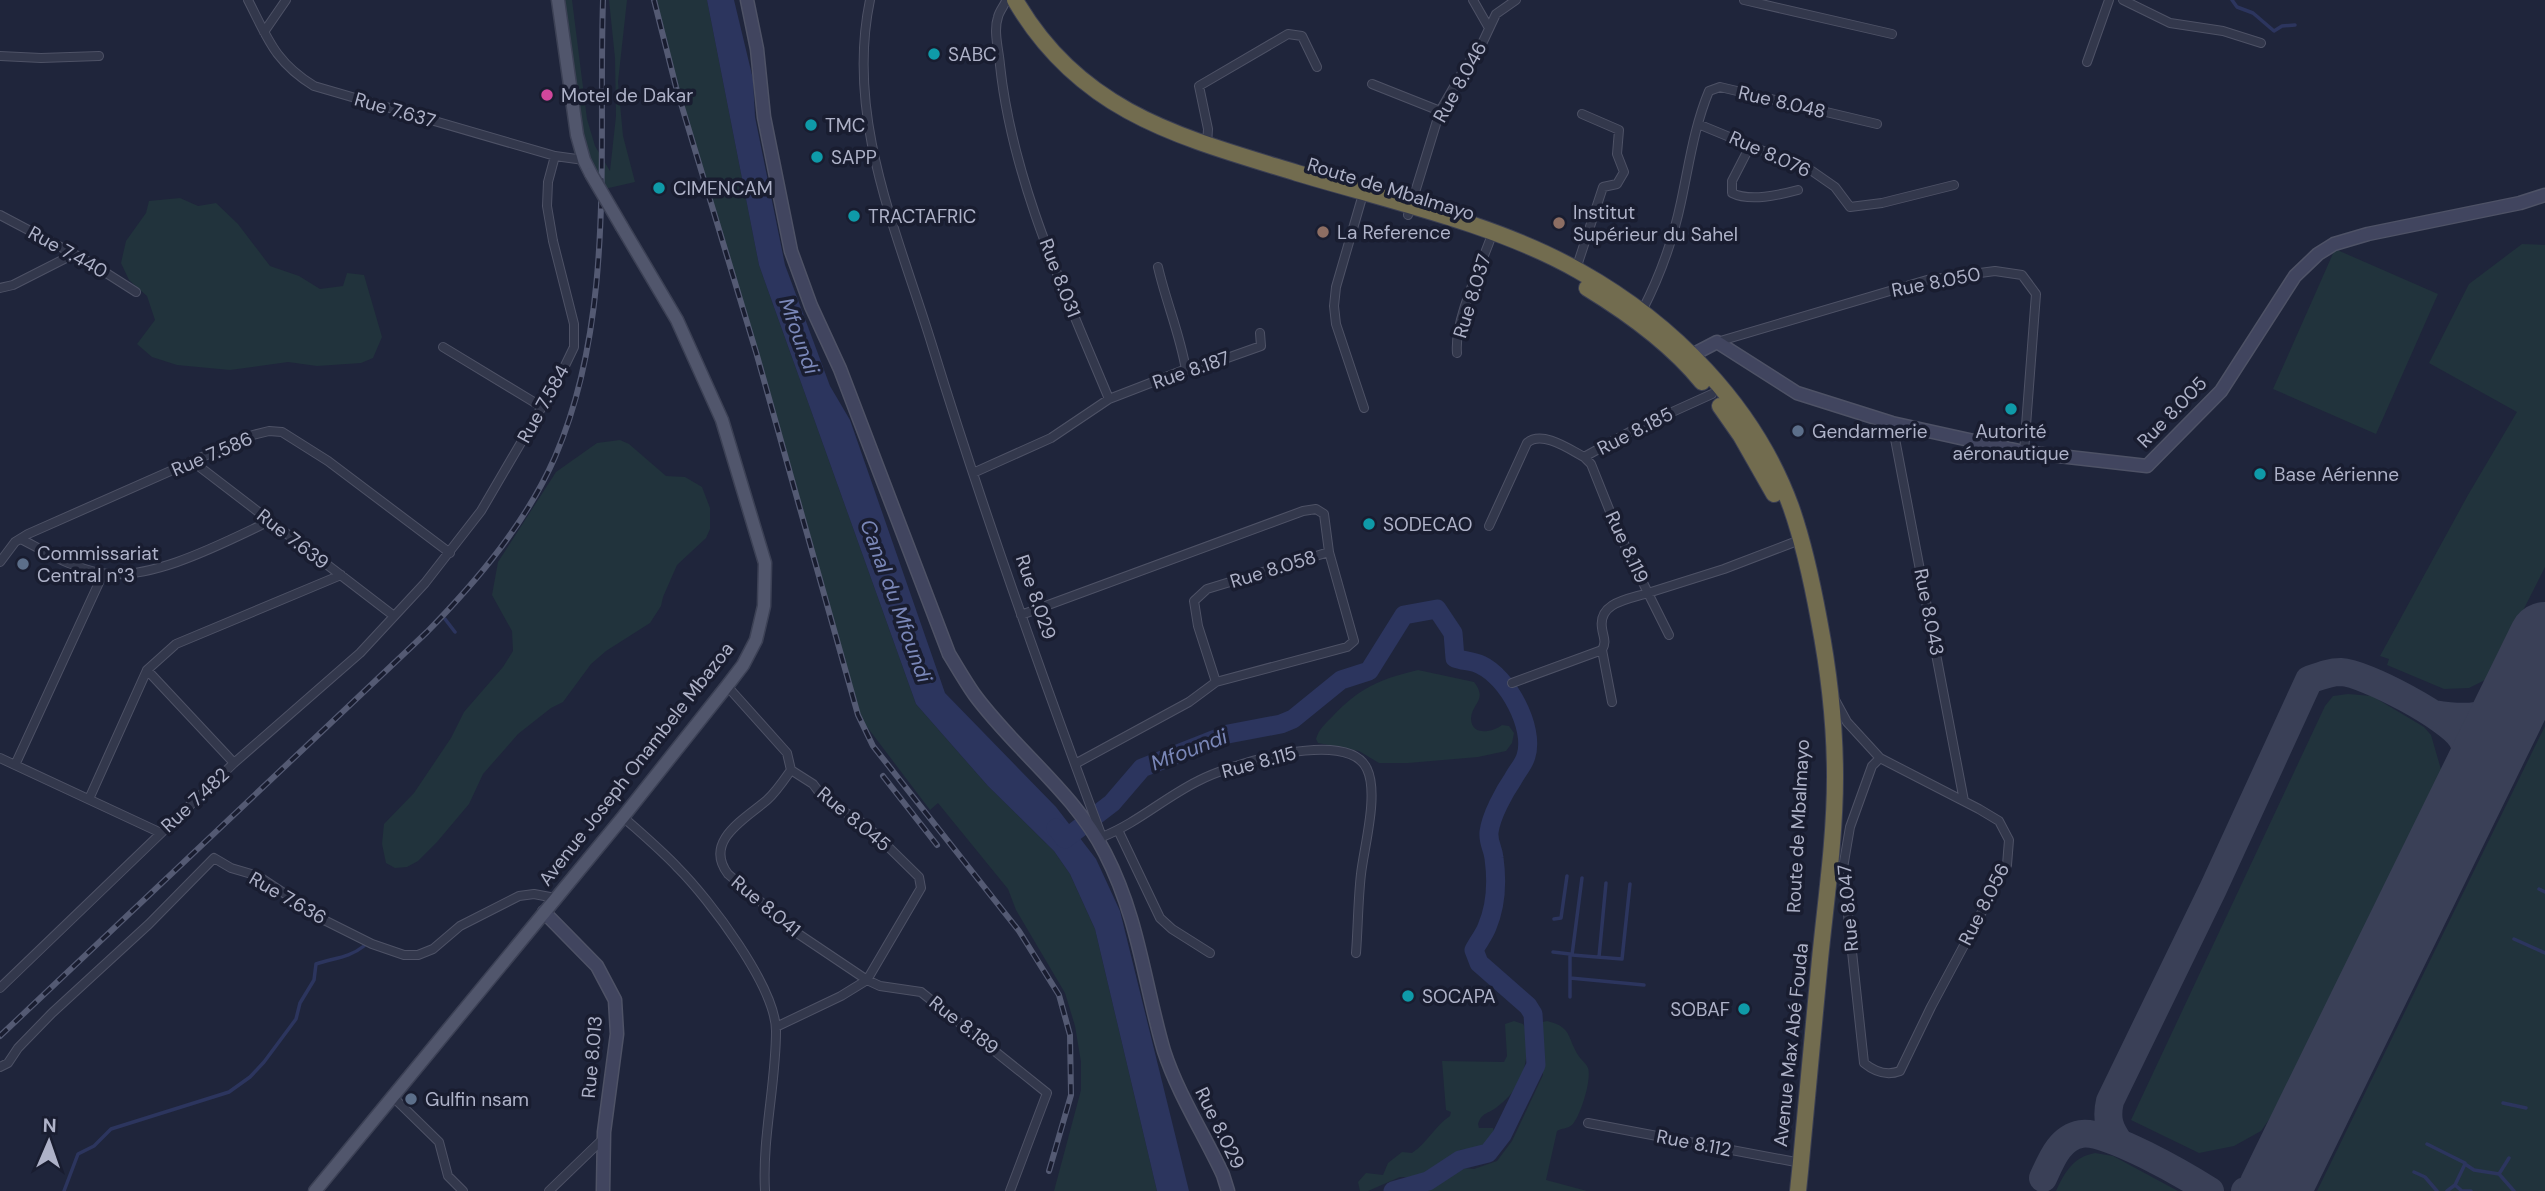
<svg xmlns="http://www.w3.org/2000/svg" width="2545" height="1191" font-family="'DM Sans',sans-serif">
<style>
.green{fill:#21333c}
.water{fill:#2c355e}
.lines{fill:none;stroke-linecap:round;stroke-linejoin:round}
.stream{stroke:#2c355e;stroke-width:3.5}
.river{stroke:#2c355e;stroke-width:19}
.taxiway{stroke:#3a4057;stroke-width:28}
.runway{stroke:#3a4057;stroke-width:72}
.street-casing{stroke:#4e5266;stroke-width:10}
.secondary-casing{stroke:#4e5266;stroke-width:15}
.primary-casing{stroke:#3c4155;stroke-width:15}
.highway-casing{stroke:#3b3f53;stroke-width:18}
.street{stroke:#33384c;stroke-width:8}
.secondary{stroke:#41455f;stroke-width:12}
.primary{stroke:#51566c;stroke-width:12}
.highway{stroke:#726c4f;stroke-width:16}
.rail-casing{stroke:#545a73;stroke-width:6}
.rail{stroke:#191d30;stroke-width:3.5;stroke-dasharray:10;stroke-linecap:butt}
.primary-bridge-casing{stroke:#3c4155;stroke-width:15;stroke-linecap:butt}
.primary-bridge{stroke:#51566c;stroke-width:12}
.culture-dot{fill:#0f9aa8;stroke:#191d30;stroke-width:2.5}
.hotel-dot{fill:#d1479c;stroke:#191d30;stroke-width:2.5}
.education-dot{fill:#8d6e63;stroke:#191d30;stroke-width:2.5}
.service-dot{fill:#5c6f8a;stroke:#191d30;stroke-width:2.5}
.labels{text-anchor:middle;dominant-baseline:central;stroke-width:7;stroke-linejoin:round;paint-order:stroke}
.poi-label{font-size:19px;fill:#aeb2c8;stroke:#191d30;text-anchor:start}
.street-label{font-size:19px;fill:#aeb2c8;stroke:#191d30}
.water-label{font-size:21px;font-style:italic;fill:#7a87b8;stroke:#191d30}
</style>
<rect width="100%" height="100%" fill="#1f253b"/>
<path class="green" d="M558,0H572L587,119L595,146L610,171L616,116L615,58L609,0H627L618,82L623,136L635,182L600,190L584,160Z
M654,0H707L759,265L916,704L988,786L1054,851L1070,874L1095,929L1157,1191H1054L1081,1090V1062L1075,1026L1065,993L1016,910L1008,889L938,803L930,810L858,715L756,352L676,87Z
M180,198L198,206L216,203L238,224L270,266L299,276L320,289L343,286L347,273L364,275L382,337L373,358L361,363L317,366L288,362L230,370L177,365L152,357L137,344L155,320L147,296L129,280L121,263L126,241L146,213L149,201Z
M2522,244L2545,245V567L2489,678L2469,688L2444,689L2387,665L2389,659L2380,656L2468,495L2517,412L2429,363L2469,284Z
M2335,249L2438,294L2376,434L2273,389Z
M620,440L629,444L666,476L685,477L702,487L710,508V529L706,538L677,565L663,597L661,606L650,623L606,651L591,664L563,702L551,708L518,734L483,774L469,804L437,842L418,861L407,867L395,868L386,863L382,844L384,824L414,793L451,738L464,712L503,667L513,651L512,631L492,595L498,562L556,472L597,443Z
M1418,670L1474,682C1488,700 1472,703 1471,718C1471,737 1493,732 1502,725L1509,726L1514,733L1512,743L1506,751L1478,757L1408,763H1379L1359,751L1318,743L1316,739C1319,729 1325,724 1332,717C1359,688 1380,679 1418,670Z
M2348,694L2372,696L2424,727L2431,735L2442,773L2289,1091L2261,1131L2234,1146L2199,1153L2131,1120L2325,706L2333,696Z
M2545,726V1191H2317Z
M1514,1021L1523,1024C1529,1033 1528,1040 1527,1050C1525,1075 1517,1092 1497,1107C1488,1114 1482,1112 1478,1124L1479,1128H1493L1495,1134L1486,1147L1460,1150L1422,1177H1400L1368,1191H1360L1358,1182L1366,1173L1383,1175L1388,1163L1402,1152L1412,1153C1427,1143 1435,1126 1450,1116L1451,1112L1446,1110L1442,1061L1504,1062L1507,1056L1505,1024Z
M1547,1021C1572,1027 1567,1037 1578,1055C1581,1060 1586,1063 1588,1068C1592,1080 1580,1117 1572,1125C1567,1129 1562,1128 1557,1131L1546,1180L1587,1191H1395L1407,1189H1425L1462,1168L1474,1169L1497,1161L1512,1141L1543,1075L1541,1027L1543,1022Z
M2095,1153L2113,1156L2178,1191H2056C2065,1172 2073,1157 2095,1153Z"/>
<path class="water" d="M707,0H734L753,79L755,117L785,265L830,386L850,420L945,693L1056,807L1096,859L1120,911L1189,1191H1157L1095,929L1070,874L1054,851L988,786L916,704L759,265Z"/>
<g class="lines">
<path class="stream" d="M2232,0L2237,7L2253,13L2274,31L2282,26L2295,25
M445,619L455,632
M1582,878L1572,955L1622,959L1630,884
M2539,889L2545,892
M1554,919L1561,918L1567,876
M2514,939L2545,953
M1553,952L1570,954V997
M1599,957L1606,883
M1570,978L1644,985
M2503,1103L2526,1108
M2427,1144L2465,1163
M2414,1172L2425,1177L2437,1191
M2499,1174L2509,1158
M2455,1185L2462,1191H2471
M64,1191L78,1154L94,1146L111,1129L229,1092L250,1077L264,1062L296,1019L300,1003L314,980L316,964C333,958 349,958 364,946
M2447,1191L2455,1185L2465,1164L2474,1170L2499,1174L2514,1191"/>
<path class="river" d="M1056,828L1065,839L1112,803L1142,768L1228,734L1281,724L1293,719L1341,680L1369,671L1404,615L1437,609L1453,633L1455,658C1463,661 1474,661 1481,665C1507,677 1535,727 1526,756C1524,764 1517,771 1513,779C1504,792 1491,816 1489,832C1488,843 1493,848 1494,858C1497,880 1496,906 1487,927C1484,935 1478,942 1474,950L1479,963L1528,1006L1533,1014L1536,1065L1502,1135L1488,1153L1460,1160L1428,1181L1393,1191"/>
<path class="taxiway" d="M2434,714C2469,720 2486,718 2516,698
M2119,1142C2109,1128 2106,1118 2110,1101L2213,889L2309,680C2320,676 2329,672 2341,672C2365,673 2450,718 2462,739C2470,753 2471,771 2472,787
M2043,1178C2051,1161 2059,1138 2081,1134C2106,1129 2186,1176 2210,1191
M2245,1191L2261,1186L2284,1169"/>
<path class="runway" d="M2274,1191L2545,638"/>
<defs>
<path id="street" d="M248,0C268,39 275,62 314,86L555,156L584,160
M870,0C845,119 898,234 932,345C983,511 1041,674 1102,837L1101,842
M1473,0L1489,28
M1744,0L1892,34
M2123,0L2170,23L2223,31L2261,43
M264,32L286,0
M0,56L41,58L99,56
M2087,62L2109,0
M1372,84L1440,111
M1698,124L1812,171L1835,187L1850,207L1882,203L1954,185
M1207,145L1208,129L1199,86L1288,34L1302,36L1317,67
M1750,146L1732,181V193C1750,202 1779,195 1798,190
M1361,201L1336,287L1334,306L1336,324L1364,408
M0,215L89,262L136,292
M1408,215L1440,111L1466,66L1480,48L1496,14L1516,0
M1158,267C1166,302 1180,334 1186,370
M1576,269L1603,187L1617,184L1624,172L1617,154L1619,130L1582,114
M0,288L13,285L74,254
M1642,311C1660,276 1673,240 1681,202C1689,165 1694,127 1709,91L1720,87L1877,124
M1717,342L1927,280L1995,271L2022,275L2036,294L2024,452
M443,347L542,407
M1457,353C1454,322 1479,270 1490,240
M1109,399L1197,365L1216,362L1261,346L1260,333
M1892,423L1964,801
M1584,457L1591,464L1617,529L1648,593L1724,569L1792,543
M192,461L394,616
M973,473L1051,438L1109,399C1065,293 1012,180 1000,65C999,51 993,31 998,17C999,12 1003,7 1005,3
M1489,526L1527,443C1542,430 1569,449 1584,457L1637,428L1712,394
M21,539C46,552 72,568 101,573C151,582 225,542 270,521
M0,562L15,542L28,534L227,446L253,435L269,431L282,432L328,461L450,553
M1021,615L1303,511L1316,509L1324,514L1329,552L1207,589L1194,601L1198,626L1216,682L1189,702L1075,764
M1602,650L1612,702
M147,670L234,763
M1216,682L1347,647L1354,641L1329,552
M1512,683L1602,650C1607,641 1603,637 1602,628C1598,602 1630,599 1648,593L1669,635
M727,686L787,753L791,770C784,780 776,792 767,800C745,819 703,841 728,874L797,933L867,980L921,888L919,877L866,825L825,800L813,784L791,770
M1835,700L1847,722L1880,758L1872,766L1850,827L1843,868L1864,1063C1875,1072 1887,1076 1900,1071L1931,1007L2007,865L2009,840L1999,821L1979,809L1880,758
M0,758L161,833
M15,765L103,574
M89,799L147,670L176,644L341,575
M623,817C642,834 661,850 678,868C709,899 776,987 776,1031C776,1084 762,1137 765,1191
M1118,830L1160,918L1172,929L1210,953
M1102,837C1137,823 1164,798 1198,781C1228,765 1348,727 1367,769C1379,794 1364,847 1361,874C1358,900 1358,927 1356,953
M0,988L234,763L360,653L425,583L481,511L560,376L574,347V324L553,241L547,206L548,182L555,156
M776,1027L841,996L867,980L880,986L921,992L1047,1093L1010,1191
M0,1067L8,1063L18,1048L52,1013L149,924L214,858L231,868L258,876L326,921L372,944L404,955H418L433,949L460,926L519,896L534,894L555,898
M392,1096L439,1142L448,1176L463,1191
M1588,1123L1801,1163
M549,1191L604,1138"/>
<path id="secondary" d="M747,0L757,49L764,117L791,251L811,306L840,369L949,654C957,667 965,681 974,694C1014,749 1074,792 1105,853C1139,919 1144,983 1164,1051C1178,1094 1204,1134 1223,1175L1228,1191
M1692,355L1717,342L1797,393L1892,423L2024,452L2147,466L2221,391L2295,276L2318,254L2334,244L2368,234L2520,203L2545,195
M544,912L597,966L615,1000L617,1034L604,1132L603,1191"/>
<path id="primary" d="M558,0L577,135L584,160L591,174
M315,1191L623,817L727,686L743,665L756,640L764,606L765,563L722,420L677,320L622,227"/>
<path id="highway" d="M1015,0C1081,113 1180,137 1297,173C1387,200 1497,224 1579,271C1672,323 1754,405 1791,507C1804,544 1812,582 1819,620C1829,672 1835,724 1835,777C1835,838 1826,899 1820,959C1813,1037 1806,1114 1798,1191
M1587,288C1628,313 1672,345 1702,382
M1720,406L1741,436L1774,494"/>
</defs>
<use href="#street" class="street-casing"/>
<use href="#secondary" class="secondary-casing"/>
<use href="#primary" class="primary-casing"/>
<use href="#highway" class="highway-casing"/>
<use href="#street" class="street"/>
<use href="#secondary" class="secondary"/>
<use href="#primary" class="primary"/>
<use href="#highway" class="highway"/>
<defs>
<path id="rail" d="M654,0L676,87L756,352L858,715L873,746L1019,931L1059,995L1070,1035L1071,1095L1049,1171
M883,776L937,845
M0,1036L427,632C477,581 526,523 555,457C616,316 598,150 603,0"/>
</defs>
<use href="#rail" class="rail-casing"/>
<use href="#rail" class="rail"/>
<defs>
<path id="primary-bridge" d="M591,174L622,227"/>
</defs>
<use href="#primary-bridge" class="primary-bridge-casing"/>
<use href="#primary-bridge" class="primary-bridge"/>
</g>
<g class="culture-dot">
<circle cx="934" cy="54" r="7"/>
<circle cx="811" cy="125" r="7"/>
<circle cx="817" cy="157" r="7"/>
<circle cx="659" cy="188" r="7"/>
<circle cx="854" cy="216" r="7"/>
<circle cx="2011" cy="409" r="7"/>
<circle cx="2260" cy="474" r="7"/>
<circle cx="1369" cy="524" r="7"/>
<circle cx="1408" cy="996" r="7"/>
<circle cx="1744" cy="1009" r="7"/>
</g>
<circle class="hotel-dot" cx="547" cy="95" r="7"/>
<g class="education-dot">
<circle cx="1559" cy="223" r="7"/>
<circle cx="1323" cy="232" r="7"/>
</g>
<g class="service-dot">
<circle cx="1798" cy="431" r="7"/>
<circle cx="23" cy="564" r="7"/>
<circle cx="411" cy="1099" r="7"/>
</g>
<g class="labels">
<g class="poi-label">
<text x="948" y="54">SABC</text>
<text x="561" y="95">Motel de Dakar</text>
<text x="825" y="125">TMC</text>
<text x="831" y="157">SAPP</text>
<text x="673" y="188">CIMENCAM</text>
<text x="1573" y="212">Institut<tspan x="1573" dy="22">Supérieur du Sahel</tspan></text>
<text x="868" y="216">TRACTAFRIC</text>
<text x="1337" y="232">La Reference</text>
<text x="1812" y="431">Gendarmerie</text>
<text x="2011" y="431" text-anchor="middle">Autorité<tspan x="2011" dy="22">aéronautique</tspan></text>
<text x="2274" y="474">Base Aérienne</text>
<text x="1383" y="524">SODECAO</text>
<text x="37" y="553">Commissariat<tspan x="37" dy="22">Central n°3</tspan></text>
<text x="1422" y="996">SOCAPA</text>
<text x="1730" y="1009" text-anchor="end">SOBAF</text>
<text x="425" y="1099">Gulfin nsam</text>
</g>
<g class="street-label">
<text transform="translate(1460 82) rotate(-61)">Rue 8.046</text>
<text transform="translate(1782 102) rotate(13)">Rue 8.048</text>
<text transform="translate(395 110) rotate(16)">Rue 7.637</text>
<text transform="translate(1770 154) rotate(24)">Rue 8.076</text>
<text transform="translate(1391 189) rotate(17)">Route de Mbalmayo</text>
<text transform="translate(68 252) rotate(29)">Rue 7.440</text>
<text transform="translate(1060 278) rotate(69)">Rue 8.031</text>
<text transform="translate(1936 282) rotate(-11)">Rue 8.050</text>
<text transform="translate(1472 296) rotate(-73)">Rue 8.037</text>
<text transform="translate(1191 370) rotate(-19)">Rue 8.187</text>
<text transform="translate(543 404) rotate(-61)">Rue 7.584</text>
<text transform="translate(2172 412) rotate(-46)">Rue 8.005</text>
<text transform="translate(1635 431) rotate(-27)">Rue 8.185</text>
<text transform="translate(212 454) rotate(-23)">Rue 7.586</text>
<text transform="translate(293 539) rotate(38)">Rue 7.639</text>
<text transform="translate(1627 547) rotate(65)">Rue 8.119</text>
<text transform="translate(1273 569) rotate(-17)">Rue 8.058</text>
<text transform="translate(1036 597) rotate(71)">Rue 8.029</text>
<text transform="translate(1929 612) rotate(79)">Rue 8.043</text>
<text transform="translate(1259 762) rotate(-15)">Rue 8.115</text>
<text transform="translate(636 764) rotate(-52)">Avenue Joseph Onambele Mbazoa</text>
<text transform="translate(195 800) rotate(-43)">Rue 7.482</text>
<text transform="translate(854 819) rotate(40)">Rue 8.045</text>
<text transform="translate(1798 826) rotate(-87)">Route de Mbalmayo</text>
<text transform="translate(288 898) rotate(30)">Rue 7.636</text>
<text transform="translate(1984 904) rotate(-63)">Rue 8.056</text>
<text transform="translate(766 906) rotate(40)">Rue 8.041</text>
<text transform="translate(1848 908) rotate(-95)">Rue 8.047</text>
<text transform="translate(964 1025) rotate(38)">Rue 8.189</text>
<text transform="translate(1791 1045) rotate(-84)">Avenue Max Abé Fouda</text>
<text transform="translate(592 1057) rotate(-85)">Rue 8.013</text>
<text transform="translate(1220 1128) rotate(64)">Rue 8.029</text>
<text transform="translate(1694 1143) rotate(11)">Rue 8.112</text>
</g>
<g class="water-label">
<text transform="translate(799 336) rotate(70)">Mfoundi</text>
<text transform="translate(896 601) rotate(70)">Canal du Mfoundi</text>
<text transform="translate(1189 750) rotate(-21)">Mfoundi</text>
</g>
</g>
<g transform="translate(49 1142) rotate(2)" stroke="#191d30" stroke-width="5" paint-order="stroke">
<path d="M0-5L12 26L0 18L-12 26Z" fill="#aeb2c8"/>
<text y="-10" font-size="19" font-weight="bold" text-anchor="middle" fill="#aeb2c8">N</text>
</g>
</svg>
